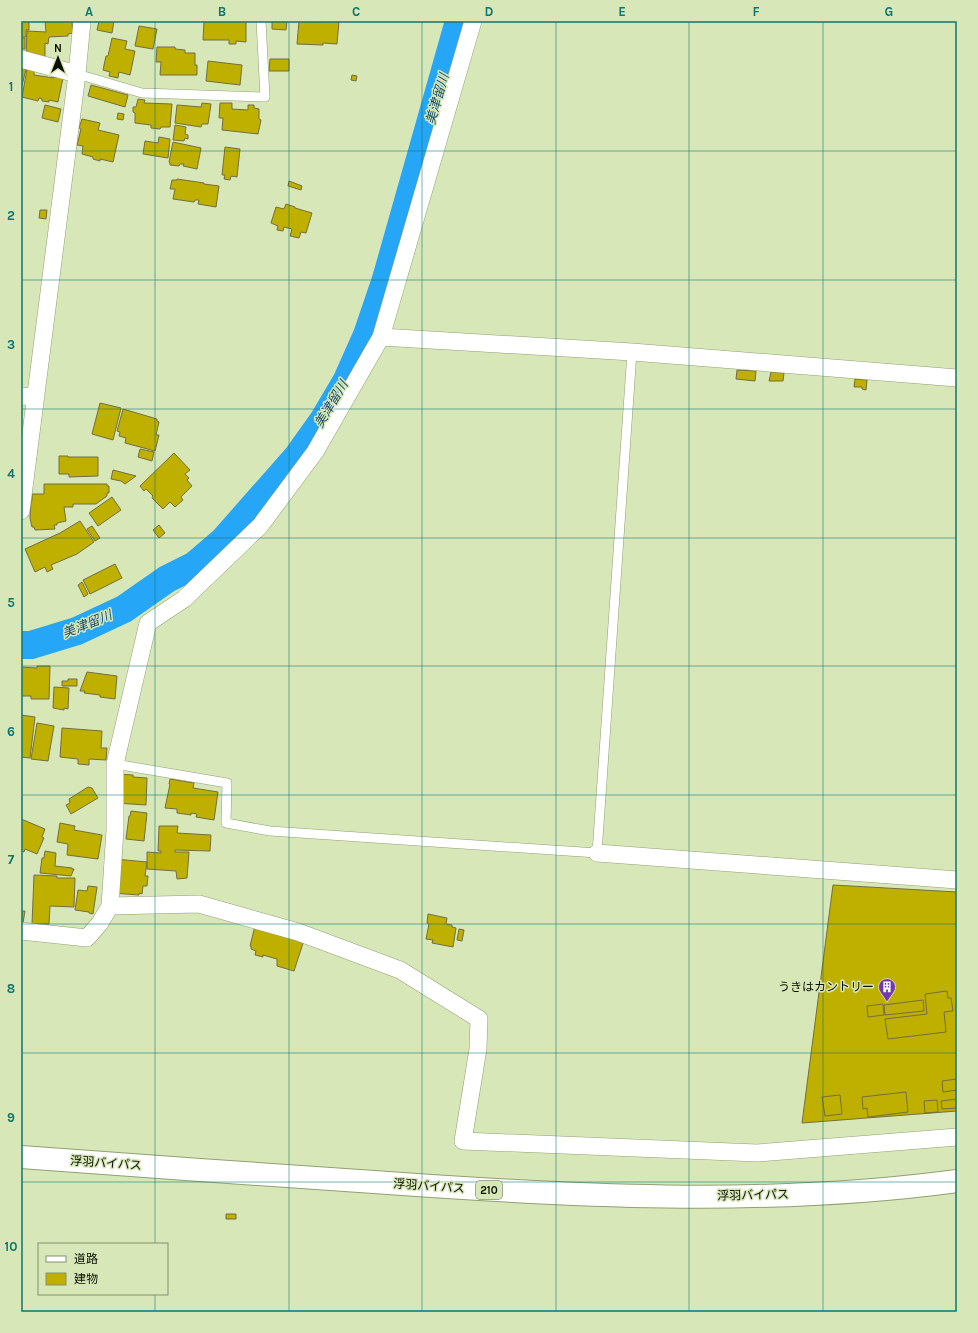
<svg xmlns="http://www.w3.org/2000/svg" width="978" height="1333" font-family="Karla,'Noto Sans JP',sans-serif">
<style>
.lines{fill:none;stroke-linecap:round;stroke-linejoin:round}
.river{stroke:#26a6f6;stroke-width:28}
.building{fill:#bfb000;stroke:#736e40}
.service-casing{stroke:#91a073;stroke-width:10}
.minor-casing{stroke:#91a073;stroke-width:18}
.trunk-casing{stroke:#91a073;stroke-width:24}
.service{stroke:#fff;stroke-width:9}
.minor{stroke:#fff;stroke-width:17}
.trunk{stroke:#fff;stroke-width:22}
.grid{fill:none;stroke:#0f766e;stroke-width:1;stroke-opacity:0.55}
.labels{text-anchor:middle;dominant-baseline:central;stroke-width:3;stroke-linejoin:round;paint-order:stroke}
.shield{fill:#d7e7b8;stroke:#485039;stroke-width:1}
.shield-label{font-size:11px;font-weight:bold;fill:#0a0f02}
.poi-label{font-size:12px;fill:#0a0f02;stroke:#d7e7b8;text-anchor:end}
.street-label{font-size:12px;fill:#0a0f02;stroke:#d7e7b8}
.water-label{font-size:13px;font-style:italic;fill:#1e4c6d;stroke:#d7e7b8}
.neatline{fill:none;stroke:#0f766e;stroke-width:1.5}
.grid-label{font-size:13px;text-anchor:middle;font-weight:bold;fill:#0f766e}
</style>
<rect width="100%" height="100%" fill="#d7e7b8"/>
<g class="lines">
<path class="river" d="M21,645H31L77,631L124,609L167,579L195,565L223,541L297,457L324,419L347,380L367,335L386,279L459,21"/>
</g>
<path class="building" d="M21,21H29V30H26V37H21Z
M45,21H73L72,23L73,33L68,34V36L49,37L48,44L45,43V57L26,56L27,31L46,32Z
M99,21H114L112,33L97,30Z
M204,21H246V42L236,41V44H229V40H203Z
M272,21H287L286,30L272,29Z
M299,21L322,22V21H339L337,44L323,43V45L297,44Z
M139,26L157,29L153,49L135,46Z
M21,38H25V49H21Z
M112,38L127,41L125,49L135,51L130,75L119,72L118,78L109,76L110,72L103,70L106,56H108Z
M157,47H175V49L185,50V53H195V65H197V75H160L161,62H156Z
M270,59H289V71H269Z
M208,61L242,65L240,85L206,81Z
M21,68L26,69L21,90Z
M27,69L34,71V75L54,78V77L63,78L58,102L49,100V102L42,101V99L39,98L38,101L22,97Z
M352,75L357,76L356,81L351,80Z
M91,85L128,95L125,107L88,96Z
M138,99L145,100L144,103L172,104L170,127H161L160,129L151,128V125L135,123V113L133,112V107H136Z
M202,103L211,104L208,124H202L201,127L175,123L177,105L201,107Z
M220,103H232V109L248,110V105H254V108L259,109V119L261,120L258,134L222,130L223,118H219Z
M45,105L61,109L58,122L42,118Z
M118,113L124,114L123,120L117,119Z
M82,119L100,123L98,130L119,135L113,162L100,159V161L93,159V157L82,154L83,146L77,145L81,129L79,128Z
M175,125L186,127L185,134L188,135V139L185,138L184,141L173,140Z
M159,137L170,139L168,158L143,154L145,141L158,143Z
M173,142L201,148L197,169L183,166L184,164H180L179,166L170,165V163L169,162Z
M225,147L240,149L237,177L231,176L230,180L224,179L225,175H222Z
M177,179L204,183V184L219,186L216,207L198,204L199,200H195L194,202L173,199L175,189H170L172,180H177Z
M289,181L302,186L301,190L288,186Z
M286,204L295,207V208L312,213L306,233L301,232L299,238L290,236L292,229L284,227L283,231L277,230L278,226L271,223L276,207L284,209Z
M40,210H47L46,219L39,218Z
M737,370L756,371L755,381L736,379Z
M771,372L784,373L783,381H769Z
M855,379L867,380L866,390L862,389V387H854Z
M100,403L121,408L113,440L92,434Z
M123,409L157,419V421L159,422L156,435H159L155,451L125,443L126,438L119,436L120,432L117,431Z
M140,449L154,452L152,461L138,457Z
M174,453L190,470L185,474L189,478L187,480L192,486L181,497L183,500L175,507L170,502L163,509L152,498L153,496L146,489L144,491L140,486Z
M59,456H68V457H98V476L69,477V474H59Z
M113,470L136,476L125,484L121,481L111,479Z
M44,484H107V486H109V493H107V496L96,504H73V507H64L66,521L57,523V525H54L55,529L35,530L34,527H32L30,518L31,501H32V494H44Z
M112,497L121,510L98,526L89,513Z
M80,521L94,542L77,554L51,565L53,569L47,572L45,567L35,572L25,549L60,533Z
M159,525L165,533L159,538L153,530Z
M92,526L100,538L95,541L87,529Z
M115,564L122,578L90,594L83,580Z
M82,582L88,594L84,597L78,585Z
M37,666H50L49,699H31V696H21V667L37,668Z
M87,672L117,676L115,699L100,697V695L84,693L85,691H80Z
M68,679H77V686H62V681H68Z
M54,687L69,688L68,709L64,708V710L53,708Z
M21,715L35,717L30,758L21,757Z
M37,723L54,726L48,761L31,759Z
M62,728L102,731L101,748H107L106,760L89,759V765L78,764V759L60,757Z
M117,774L133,775V777L147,778L146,805L115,803Z
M170,779L194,783L193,788L218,792L214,820L196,817L197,814L191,813V815L177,813V809L165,808L170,784H169Z
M88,787L92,788L98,798L71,814L66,805L70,803L69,799Z
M131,811L147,813L144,841L126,839L129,816H130Z
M21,819L45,829L42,837L44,838L37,854L25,849L24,852L21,851Z
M60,823L75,826L74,830L102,835L98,859L67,855L68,844L57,842Z
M159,826H178L177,833L211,835L210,851L175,850V852H189L187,878L177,879L176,871L147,869V852L161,853V851H158Z
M45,851L56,853L55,866L72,868V869H74L71,876L40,873L42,858H44Z
M115,859L147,862L145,876H148L147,886H143L142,894L139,893V895L112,893Z
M34,875L57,876V878H75L74,907L50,906L49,924H32Z
M833,885L957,892V1111L802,1123Z
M88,886L97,887L93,914L89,913V912L75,910L78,890L87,891Z
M21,911H25L23,923H21Z
M428,914L447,918L446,924L452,925V927L456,928L453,947L432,943L433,940L426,939L429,924L427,923Z
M255,926L304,940L294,971L277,966V959L263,955V957L255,955L256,951L251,949V946H250Z
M459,929L464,930L462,941L457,940Z
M947,991L948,998H951L953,1011L944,1012L946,1032L888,1039L885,1019L927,1014L925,994Z
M923,1000L924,1011L885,1015L884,1005Z
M883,1004L884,1015L868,1017L867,1006Z
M957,1079V1090L943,1092L942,1081Z
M906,1092L908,1112L868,1117L867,1108L863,1109L862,1097Z
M840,1095L842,1114L825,1116L822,1097Z
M957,1099V1108L942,1109L941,1101Z
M937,1100L938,1112L925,1113L924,1101Z
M226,1214H236V1219H226Z"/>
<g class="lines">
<defs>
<path id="service" d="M77,74L142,93L265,97L261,21
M115,764L227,783L226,823L270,831L597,853L632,352"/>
<path id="minor" d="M21,59L77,74
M381,337L632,352L957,378
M21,396L36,397
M21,511L77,74L82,21
M597,853L957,880
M110,906L199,904L298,932L400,970L479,1019L478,1049L463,1141L757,1153L957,1137
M21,931L87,938L100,923L110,906L115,830V764L148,623L184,599L260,526L315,452L381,337L473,21"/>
<path id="trunk" d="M21,1157C139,1166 256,1174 374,1182C567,1196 765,1207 957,1181"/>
</defs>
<use href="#service" class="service-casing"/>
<use href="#minor" class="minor-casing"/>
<use href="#trunk" class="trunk-casing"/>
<use href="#service" class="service"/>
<use href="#minor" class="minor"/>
<use href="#trunk" class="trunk"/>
</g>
<path class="grid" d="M155,21V1244M289,21V1312M422,21V1312M556,21V1312M689,21V1312M823,21V1312M21,151H957M21,280H957M21,409H957M21,538H957M21,666H957M21,795H957M21,924H957M21,1053H957M21,1182H957M155,1294V1312"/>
<defs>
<symbol id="building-pin" viewBox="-11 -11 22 30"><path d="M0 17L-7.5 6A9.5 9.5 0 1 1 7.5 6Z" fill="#7439af" stroke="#d7e7b8"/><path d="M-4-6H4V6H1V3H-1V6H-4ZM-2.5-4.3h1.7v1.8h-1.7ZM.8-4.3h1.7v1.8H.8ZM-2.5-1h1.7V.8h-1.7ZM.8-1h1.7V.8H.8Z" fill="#fff"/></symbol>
</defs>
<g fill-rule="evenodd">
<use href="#building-pin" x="877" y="977" width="20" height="27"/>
</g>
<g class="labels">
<rect class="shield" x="476" y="1181" width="26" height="18" rx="3"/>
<g class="shield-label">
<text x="489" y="1190">210</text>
</g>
<g class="poi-label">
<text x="874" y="987">うきはカントリー</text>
</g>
<g class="street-label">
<text transform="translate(106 1163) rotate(4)">浮羽バイパス</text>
<text transform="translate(429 1186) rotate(4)">浮羽バイパス</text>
<text transform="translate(753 1195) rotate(-1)">浮羽バイパス</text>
</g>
<g class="water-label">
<text transform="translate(437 99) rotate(-74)">美津留川</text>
<text transform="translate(331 404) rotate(-59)">美津留川</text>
<text transform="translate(87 624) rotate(-22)">美津留川</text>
</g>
</g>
<rect width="978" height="1333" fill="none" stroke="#d7e7b8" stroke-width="44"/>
<rect x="38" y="1243" width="130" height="52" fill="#d7e7b8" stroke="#85916f"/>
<rect x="46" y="1256" width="20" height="6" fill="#ffffff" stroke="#85916f"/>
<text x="74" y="1263" font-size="12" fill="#0a0f02">道路</text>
<rect x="46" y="1273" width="20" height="12" fill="#bfb000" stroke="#85916f"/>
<text x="74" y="1283" font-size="12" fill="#0a0f02">建物</text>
<g transform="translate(58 58)" stroke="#d7e7b8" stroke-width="3" paint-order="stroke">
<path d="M0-3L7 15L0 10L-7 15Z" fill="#0a0f02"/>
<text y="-6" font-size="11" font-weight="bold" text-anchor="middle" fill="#0a0f02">N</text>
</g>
<rect x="22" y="22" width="934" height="1289" class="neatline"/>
<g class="grid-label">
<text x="89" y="16">A</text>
<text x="222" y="16">B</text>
<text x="356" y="16">C</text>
<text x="489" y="16">D</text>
<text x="622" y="16">E</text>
<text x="756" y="16">F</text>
<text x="889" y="16">G</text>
<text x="11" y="91">1</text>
<text x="11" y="220">2</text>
<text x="11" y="349">3</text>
<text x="11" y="478">4</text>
<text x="11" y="607">5</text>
<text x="11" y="736">6</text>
<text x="11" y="864">7</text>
<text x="11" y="993">8</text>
<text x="11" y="1122">9</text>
<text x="11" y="1251">10</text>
</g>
</svg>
